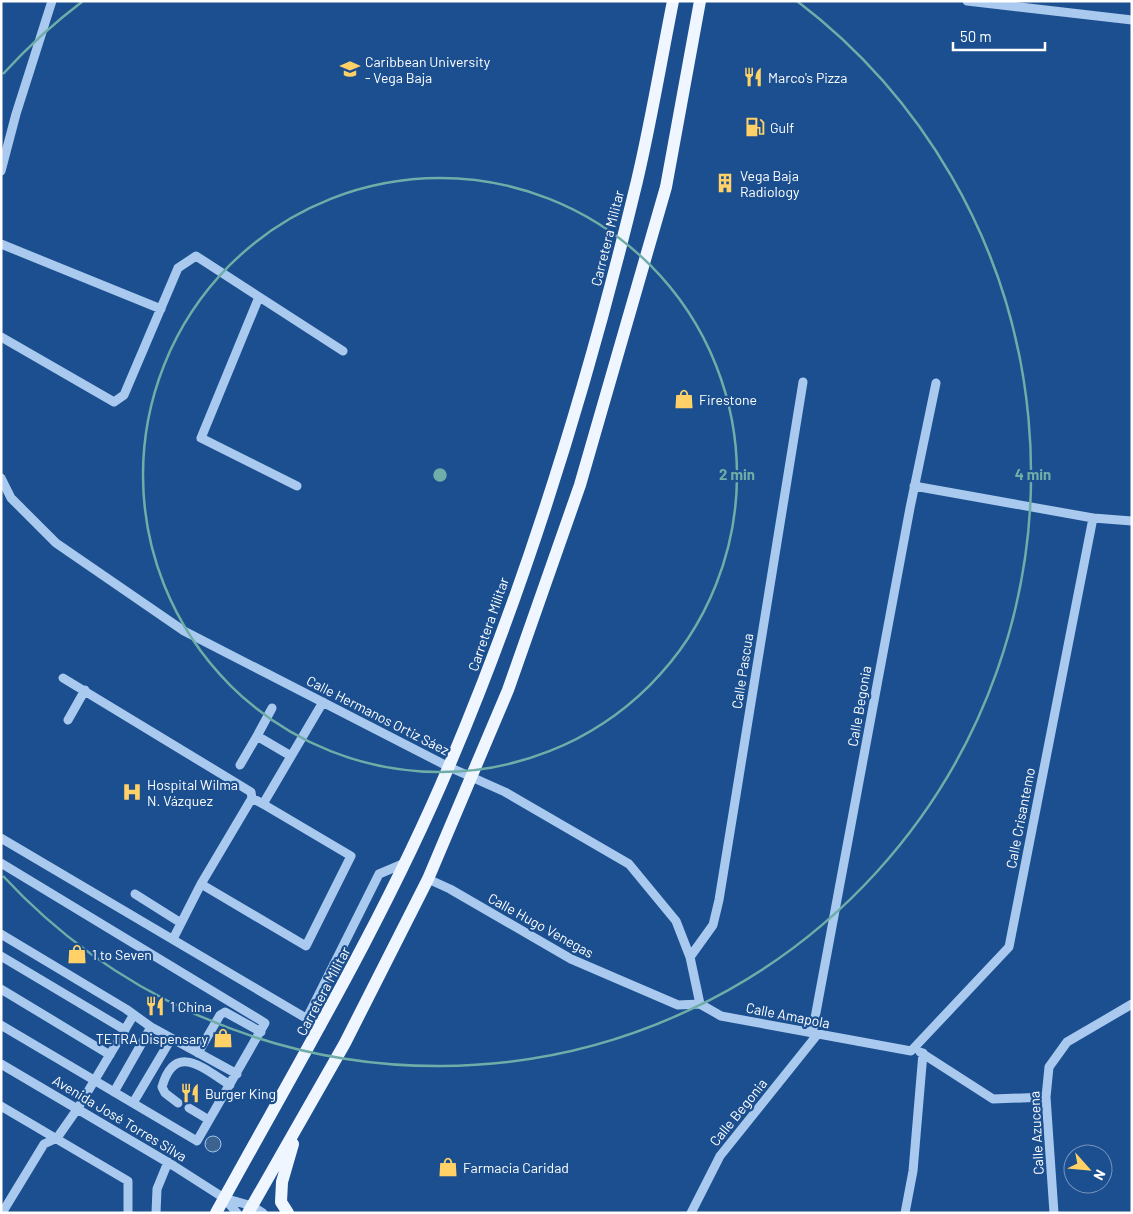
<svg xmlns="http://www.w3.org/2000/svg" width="1133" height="1214" font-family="Barlow,sans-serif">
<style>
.water{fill:url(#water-ripples);stroke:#9cc4f0}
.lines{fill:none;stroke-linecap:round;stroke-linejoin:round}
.minor{stroke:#a9c9ee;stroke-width:9}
.major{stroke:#f0f6ff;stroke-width:12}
.ring{fill:none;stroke:#6fada8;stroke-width:2.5}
.labels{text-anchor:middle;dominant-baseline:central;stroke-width:4.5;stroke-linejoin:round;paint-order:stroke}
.poi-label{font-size:14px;fill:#fff;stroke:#1b4f8f;text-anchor:start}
.street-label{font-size:14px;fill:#fff;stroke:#1b4f8f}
.centre{fill:#6fada8;stroke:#1b4f8f;stroke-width:2.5}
.ring-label{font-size:15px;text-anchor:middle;font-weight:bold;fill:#6fada8;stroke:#1b4f8f;stroke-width:4.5;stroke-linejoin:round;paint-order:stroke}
</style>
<defs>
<pattern id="water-ripples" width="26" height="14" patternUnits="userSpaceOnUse" patternTransform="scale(1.25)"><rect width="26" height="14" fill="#3c6290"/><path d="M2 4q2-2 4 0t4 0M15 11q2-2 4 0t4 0" fill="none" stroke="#597aa1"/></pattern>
</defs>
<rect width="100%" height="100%" fill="#1b4f8f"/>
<path class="water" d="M205 1144a8 8 0 1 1 16 0a8 8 0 1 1-16 0Z"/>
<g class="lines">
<path class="minor" d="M967,1L1132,20
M1,171L16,114L52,1
M1,244L161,309
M259,297L201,438L297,486
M1,337L114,402L124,395L178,268L196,256L343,351
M1,478L11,498L56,543L184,631L449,767L505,792L629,864L676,921L690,957L700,1004
M914,486L1093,518L1132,521
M63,678L251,792L252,798
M272,708L257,736L291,756
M68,720L85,690
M240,765L257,736
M263,804L252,798L201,884L306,946L351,856L263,804L323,702
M1,838L321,1027
M1,863L265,1023L197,1141L1,1025
M428,879L450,889L571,959L678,1005L700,1004
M135,894L181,923
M1,934L126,1009L151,1027L114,1092
M173,939L201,884
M1,956L125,1030
M690,957L713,925L719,900L803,382
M1,989L110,1055
M700,1004L721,1016L911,1051L1009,947L1093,518
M307,1018L379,874L405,863
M151,1027L237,1074
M812,1034L910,508L936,383
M920,1052L993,1099L1046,1097
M198,1053L220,1015L225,1012L261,1032
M1,1064L174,1166L224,1198L237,1213
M133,1103L171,1039
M178,1103L165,1093L162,1087C175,1041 204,1069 230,1085
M1,1106L128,1181V1213
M189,1108L209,1120
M224,1198L252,1206L263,1213
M2,1213L44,1144L57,1138L78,1108L133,1016
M156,1213L157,1189L168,1162
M691,1213L720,1156L817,1035
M905,1213L913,1171L923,1053
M1054,1213L1046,1097L1049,1067L1067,1042L1132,1004"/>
<path class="major" d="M216,1213C297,1065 383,922 449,766C529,578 589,380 637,181C651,122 661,61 673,1
M248,1213L345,1043L428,879L508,690L580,485L666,187L700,1
M288,1213L281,1202L282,1182L293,1144"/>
</g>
<g class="ring">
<circle cx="440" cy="475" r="297"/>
<path d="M3 74A593 593 0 0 1 83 1M797 1A593 593 0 1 1 3 876"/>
</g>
<defs>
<symbol id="university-bare" viewBox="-9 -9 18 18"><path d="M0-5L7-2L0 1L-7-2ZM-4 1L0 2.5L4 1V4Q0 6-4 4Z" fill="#ffd166" stroke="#1b4f8f" stroke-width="2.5" paint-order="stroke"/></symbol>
<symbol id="restaurant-bare" viewBox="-9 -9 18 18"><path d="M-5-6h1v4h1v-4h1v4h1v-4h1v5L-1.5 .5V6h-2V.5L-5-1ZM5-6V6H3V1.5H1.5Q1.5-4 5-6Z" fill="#ffd166" stroke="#1b4f8f" stroke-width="2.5" paint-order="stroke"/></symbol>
<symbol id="fuel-bare" viewBox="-9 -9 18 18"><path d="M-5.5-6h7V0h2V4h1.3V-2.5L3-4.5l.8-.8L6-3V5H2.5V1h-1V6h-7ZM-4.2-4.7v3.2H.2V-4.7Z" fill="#ffd166" stroke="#1b4f8f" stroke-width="2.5" paint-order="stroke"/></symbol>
<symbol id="building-bare" viewBox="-9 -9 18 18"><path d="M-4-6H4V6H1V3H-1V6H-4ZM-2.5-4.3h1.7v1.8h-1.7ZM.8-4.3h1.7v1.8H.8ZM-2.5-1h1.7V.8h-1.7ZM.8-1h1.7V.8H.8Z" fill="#ffd166" stroke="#1b4f8f" stroke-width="2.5" paint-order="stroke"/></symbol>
<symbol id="shop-bare" viewBox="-9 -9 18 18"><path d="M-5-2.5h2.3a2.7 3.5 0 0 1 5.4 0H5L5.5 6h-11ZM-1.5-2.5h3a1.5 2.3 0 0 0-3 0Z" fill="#ffd166" stroke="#1b4f8f" stroke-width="2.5" paint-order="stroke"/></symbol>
<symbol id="hospital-bare" viewBox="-9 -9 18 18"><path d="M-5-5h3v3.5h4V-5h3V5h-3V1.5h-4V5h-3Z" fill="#ffd166" stroke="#1b4f8f" stroke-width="2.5" paint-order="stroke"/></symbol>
</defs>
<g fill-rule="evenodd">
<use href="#university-bare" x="336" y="55" width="28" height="28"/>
<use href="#restaurant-bare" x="739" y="63" width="28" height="28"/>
<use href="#fuel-bare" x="741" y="113" width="28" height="28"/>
<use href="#building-bare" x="711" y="169" width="28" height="28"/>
<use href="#shop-bare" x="670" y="385" width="28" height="28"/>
<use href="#hospital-bare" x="118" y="778" width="28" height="28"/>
<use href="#shop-bare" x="63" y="940" width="28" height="28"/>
<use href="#restaurant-bare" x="141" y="992" width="28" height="28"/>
<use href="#shop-bare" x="209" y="1024" width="28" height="28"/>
<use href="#restaurant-bare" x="176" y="1079" width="28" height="28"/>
<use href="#shop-bare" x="434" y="1153" width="28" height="28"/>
</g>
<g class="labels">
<g class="poi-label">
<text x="365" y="61">Caribbean University<tspan x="365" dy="16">- Vega Baja</tspan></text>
<text x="768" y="77">Marco's Pizza</text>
<text x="770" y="127">Gulf</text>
<text x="740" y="175">Vega Baja<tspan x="740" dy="16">Radiology</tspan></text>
<text x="699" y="399">Firestone</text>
<text x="147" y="784">Hospital Wilma<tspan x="147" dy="16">N. Vázquez</tspan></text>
<text x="92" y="954">1 to Seven</text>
<text x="170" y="1006">1 China</text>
<text x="208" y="1038" text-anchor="end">TETRA Dispensary</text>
<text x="205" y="1093">Burger King</text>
<text x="463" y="1167">Farmacia Caridad</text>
</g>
<g class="street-label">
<text transform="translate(607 238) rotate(-76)">Carretera Militar</text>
<text transform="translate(488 624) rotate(-71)">Carretera Militar</text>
<text transform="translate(742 671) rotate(-81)">Calle Pascua</text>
<text transform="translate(859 706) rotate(-80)">Calle Begonia</text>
<text transform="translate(378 715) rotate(27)">Calle Hermanos Ortiz Sáez</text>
<text transform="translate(1020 818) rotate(-79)">Calle Crisantemo</text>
<text transform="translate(541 925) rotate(29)">Calle Hugo Venegas</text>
<text transform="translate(323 991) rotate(-62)">Carretera Militar</text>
<text transform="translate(788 1015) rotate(11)">Calle Amapola</text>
<text transform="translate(738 1112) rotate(-51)">Calle Begonia</text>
<text transform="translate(120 1118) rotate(31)">Avenida José Torres Silva</text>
<text transform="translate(1036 1133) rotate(-93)">Calle Azucena</text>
</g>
</g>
<circle cx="440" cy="475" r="8" class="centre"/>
<g class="ring-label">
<text x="737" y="480">2 min</text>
<text x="1033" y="480">4 min</text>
</g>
<rect width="1133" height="1214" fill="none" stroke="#ffffff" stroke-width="5"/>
<g transform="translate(1088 1169) rotate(117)"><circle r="24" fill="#1b4f8f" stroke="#7695bc"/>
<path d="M0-4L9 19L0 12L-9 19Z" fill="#ffd166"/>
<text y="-8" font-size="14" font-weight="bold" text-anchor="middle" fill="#ffffff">N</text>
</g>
<path d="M953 42v8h92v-8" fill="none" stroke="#ffffff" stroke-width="2.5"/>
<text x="960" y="42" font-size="15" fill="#ffffff" stroke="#1b4f8f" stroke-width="4" paint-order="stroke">50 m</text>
</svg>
